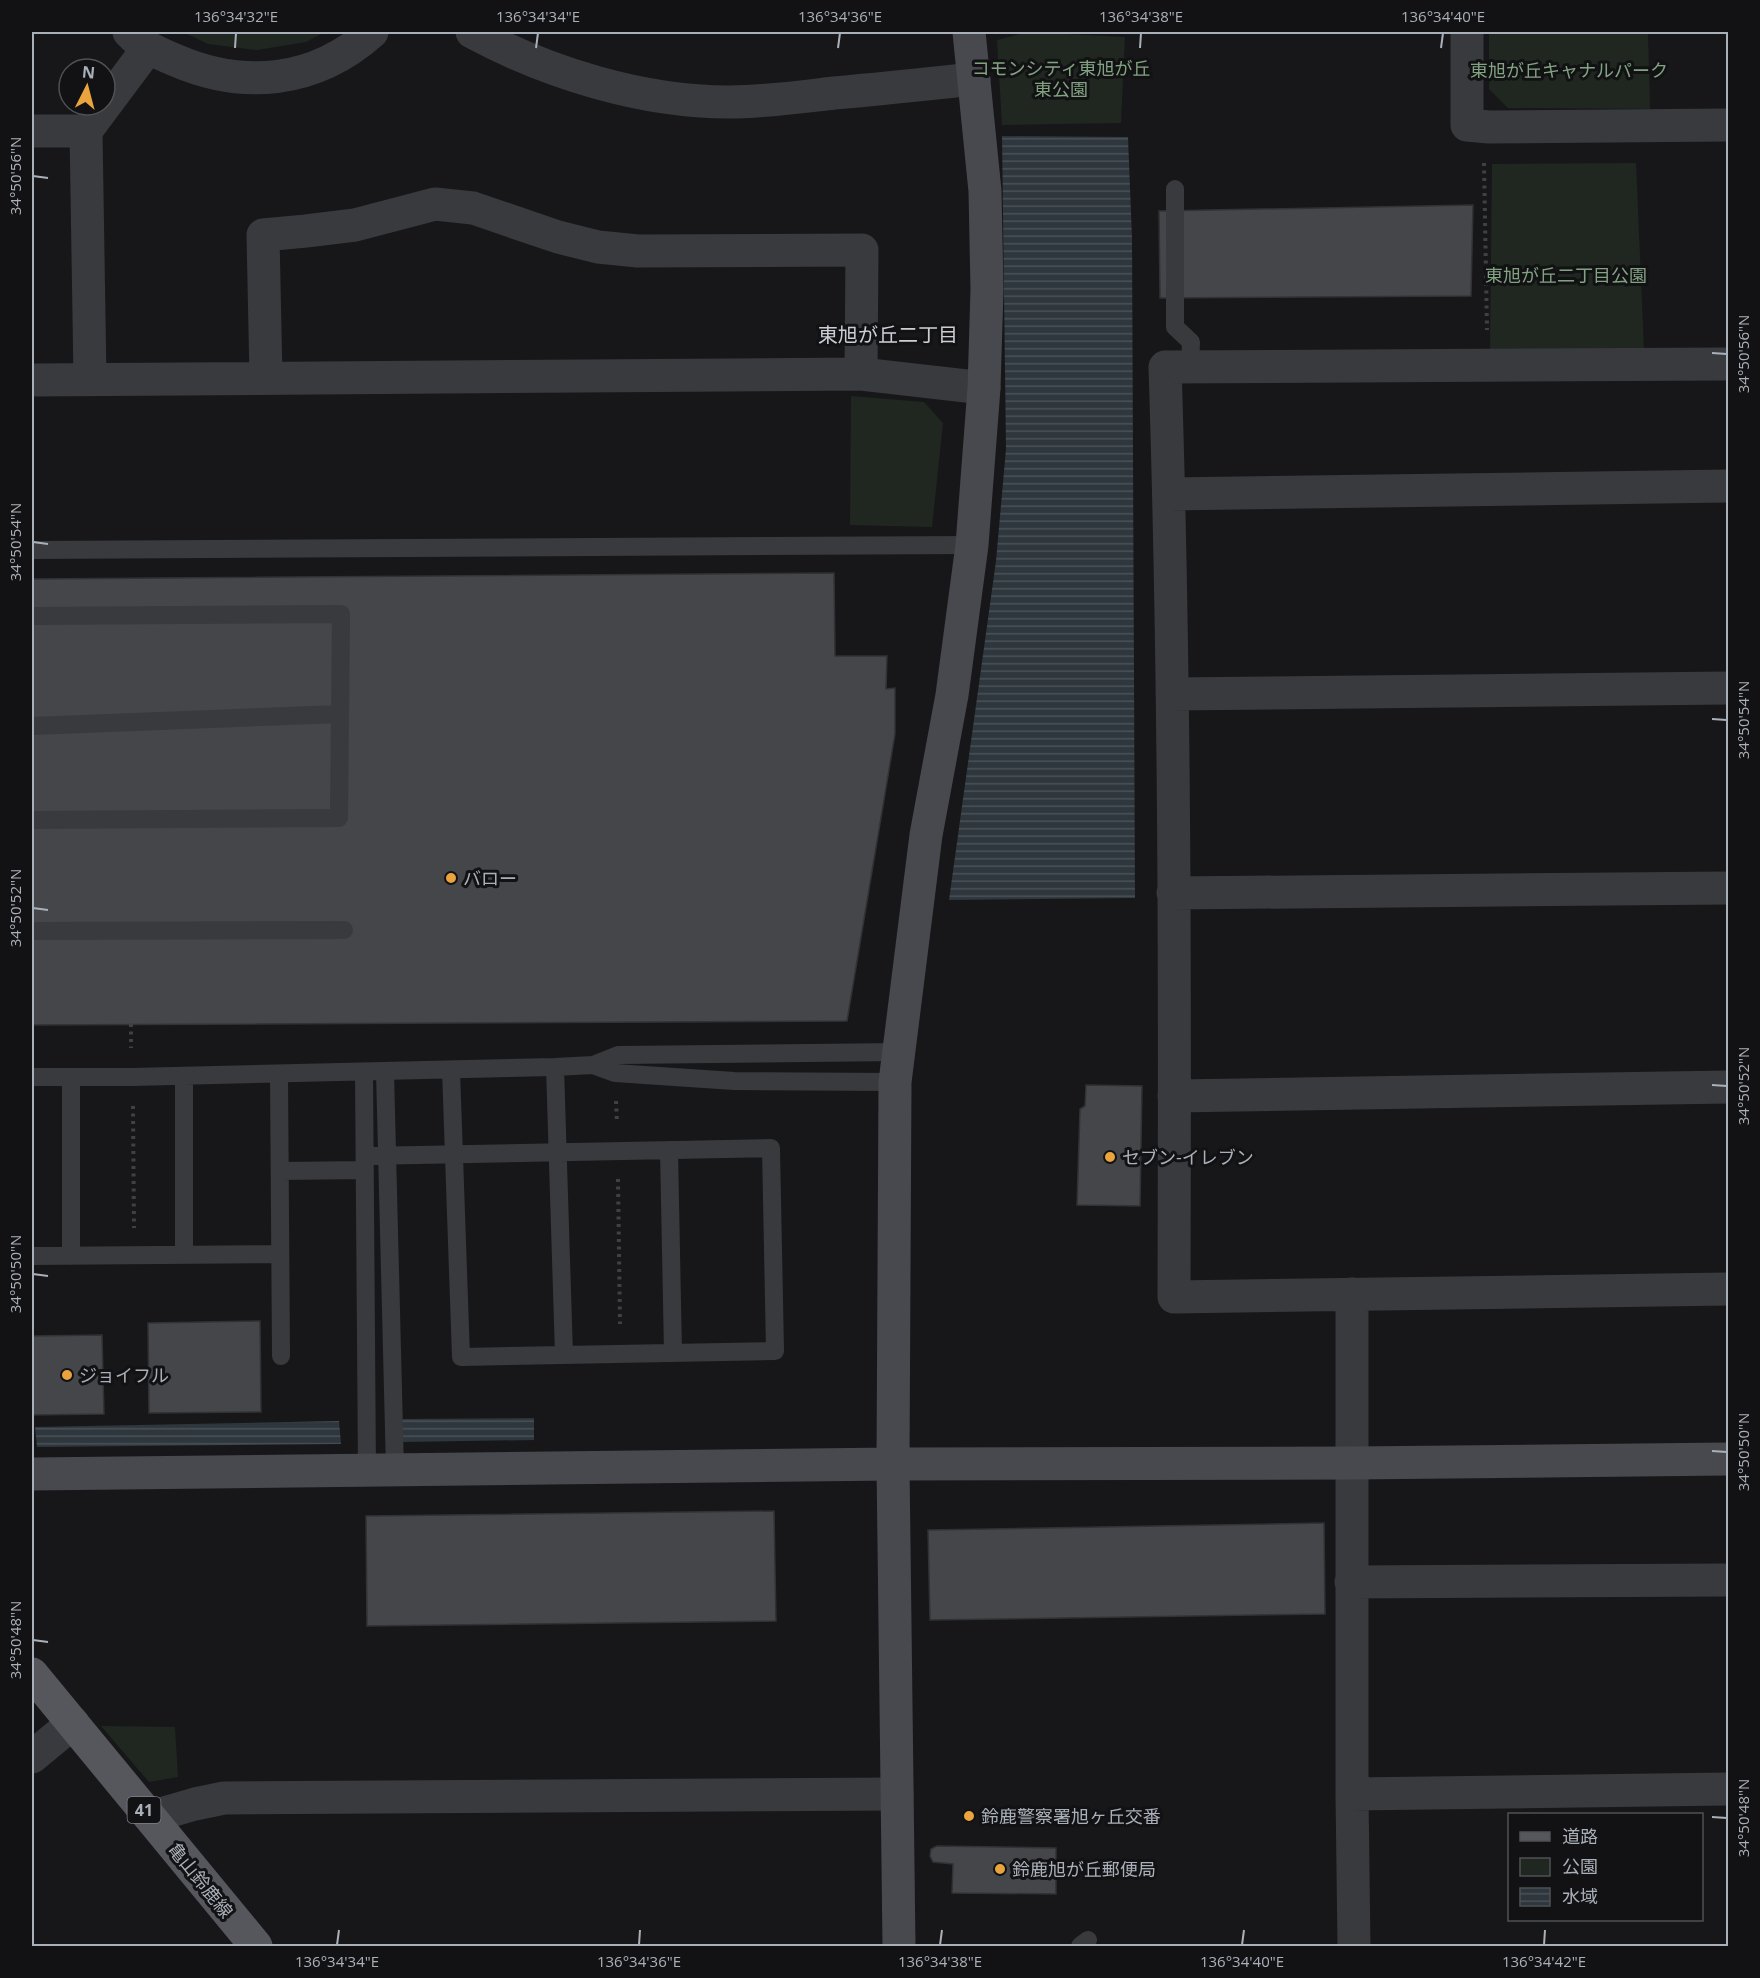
<svg xmlns="http://www.w3.org/2000/svg" width="1760" height="1978" font-family="'Open Sans','Noto Sans JP',sans-serif">
<style>
.green{fill:#1f2720}
.water{fill:url(#water-rules)}
.building{fill:#444649;stroke:#313235;stroke-width:1.5}
.lines{fill:none;stroke-linecap:round;stroke-linejoin:round}
.path{stroke:#3e4145;stroke-width:4;stroke-dasharray:3 4.5;stroke-linecap:butt}
.lane{stroke:#383a3e;stroke-width:18}
.street{stroke:#383a3e;stroke-width:33}
.secondary{stroke:#47494e;stroke-width:33}
.primary{stroke:#55575d;stroke-width:33}
.ticks{fill:none;stroke:#aab0b9;stroke-width:2}
.poi-dot{fill:#eba33e;stroke:#121214;stroke-width:2}
.labels{text-anchor:middle;dominant-baseline:central;stroke-width:6;stroke-linejoin:round;paint-order:stroke}
.shield{fill:#121214;stroke:#7c8188;stroke-width:1.5}
.shield-label{font-size:16px;font-weight:bold;fill:#aab0b9}
.park-label{font-size:18px;fill:#82a382;stroke:#121214}
.poi-label{font-size:18px;fill:#aab0b9;stroke:#121214;text-anchor:start}
.street-label{font-size:18px;fill:#aab0b9;stroke:#121214}
.neighbourhood-label{font-size:20px;fill:#cbced5;stroke:#121214}
.neatline{fill:none;stroke:#aab0b9;stroke-width:2}
.ticks-label{font-size:15px;text-anchor:middle;fill:#aab0b9}
</style>
<defs>
<pattern id="water-rules" width="6" height="5" patternUnits="userSpaceOnUse" patternTransform="scale(1.5)"><rect width="6" height="5" fill="#2e373d"/><path d="M0 2.5h6" fill="none" stroke="#4a5157"/></pattern>
</defs>
<rect width="100%" height="100%" fill="#171719"/>
<path class="green" d="M183,32H325L306,42L257,50L208,44Z
M1027,32L1125,37L1121,123L1002,125L997,40Z
M1489,32H1648L1650,109L1508,108L1489,89Z
M1636,163L1644,350L1490,354L1492,164Z
M851,396L924,402L943,423L932,527L850,525Z
M101,1726L175,1727L178,1777L149,1782Z"/>
<path class="water" d="M1002,136L1128,137L1132,238L1135,898L949,900L996,561L1006,449Z
M534,1418V1440L401,1442V1419Z
M339,1421L341,1444L37,1447L35,1427Z"/>
<path class="building" d="M1473,205L1471,296L1160,298L1159,211Z
M834,573L835,656H887L886,689L895,688V734L847,1021L32,1025V579Z
M1086,1085L1142,1086L1140,1206L1077,1205L1080,1109L1085,1106Z
M260,1321L261,1412L149,1413L148,1323Z
M102,1335L104,1414L32,1415V1336Z
M774,1511L776,1621L367,1626L366,1516Z
M1324,1523L1325,1614L930,1620L928,1530Z
M937,1846L1056,1848V1894L952,1893L953,1864L933,1862L930,1856L931,1849Z"/>
<g class="lines">
<path class="path" d="M1484,163L1487,330
M131,1024V1048
M616,1101L617,1123
M133,1106L134,1228
M618,1179L620,1324"/>
<path class="lane" d="M1175,189V327L1191,342L1190,367
M32,550L972,545
M32,616L341,614L339,818L32,820
M32,726L340,714
M32,931L344,930
M593,1065L615,1073L734,1081L895,1082
M555,1067L564,1355
M364,1072L367,1471
M385,1072L395,1470
M279,1074L281,1356
M32,1077H132L555,1067L593,1065L618,1055L900,1052
M71,1077V1256
M669,1150L673,1353
M365,1156L771,1148L775,1351L461,1357L451,1070
M280,1171L365,1170
M184,1255V1076
M32,1256L280,1254
M1080,1946L1088,1940"/>
<path class="street" d="M129,32C142,46 158,53 175,60C244,90 315,83 372,32
M472,32C548,73 642,102 729,102C764,102 799,97 834,93C880,89 927,84 974,79
M1467,32V125L1489,127L1728,125
M32,131H86
M1728,364L1165,367C1175,677 1175,987 1174,1297L1728,1289
M266,378L263,235L306,231L355,225L435,204L473,208L558,237L598,247L638,251L862,250L861,374
M90,379L86,131L148,48
M32,380L861,374L984,388
M1169,494L1728,486
M1172,694L1728,688
M1173,893L1728,888
M1174,1096L1728,1087
M1352,1294V1794L1354,1946
M1351,1582L1728,1580
M32,1757L73,1723
M1352,1794L1728,1789
M150,1817L195,1804L224,1798L897,1794"/>
<path class="secondary" d="M32,1474L893,1464L1353,1463L1728,1459
M899,1946L893,1464L895,1082L926,835L952,695L972,545L984,388L987,290L985,191L969,32"/>
<path class="primary" d="M32,1674L256,1946"/>
</g>
<path class="ticks" d="M235,48L236,33M536,48L538,33M838,48L840,33M1140,48L1141,33M1441,48L1443,33M33,176L48,178M1712,353L1727,354M33,542L48,544M1712,719L1727,720M33,908L48,910M1712,1085L1727,1086M33,1274L48,1276M1712,1451L1727,1452M33,1640L48,1642M1712,1817L1727,1818M337,1945L339,1930M639,1945L640,1930M940,1945L942,1930M1242,1945L1244,1930M1544,1945L1545,1930"/>
<g class="poi-dot">
<circle cx="451" cy="878" r="6"/>
<circle cx="1110" cy="1157" r="6"/>
<circle cx="67" cy="1375" r="6"/>
<circle cx="969" cy="1816" r="6"/>
<circle cx="1000" cy="1869" r="6"/>
</g>
<g class="labels">
<rect class="shield" x="127.5" y="1797" width="33" height="26" rx="4.5"/>
<g class="shield-label">
<text x="144" y="1810">41</text>
</g>
<g class="park-label">
<text x="1061" y="68">コモンシティ東旭が丘<tspan x="1061" dy="21">東公園</tspan></text>
<text x="1569" y="70">東旭が丘キャナルパーク</text>
<text x="1566" y="275">東旭が丘二丁目公園</text>
</g>
<g class="poi-label">
<text x="463" y="878">バロー</text>
<text x="1122" y="1157">セブン-イレブン</text>
<text x="79" y="1375">ジョイフル</text>
<text x="981" y="1816">鈴鹿警察署旭ヶ丘交番</text>
<text x="1012" y="1869">鈴鹿旭が丘郵便局</text>
</g>
<g class="street-label">
<text transform="translate(201 1880) rotate(51)">亀山鈴鹿線</text>
</g>
<g class="neighbourhood-label">
<text x="888" y="334">東旭が丘二丁目</text>
</g>
</g>
<rect width="1760" height="1978" fill="none" stroke="#121214" stroke-width="66"/>
<rect x="1508" y="1813" width="195" height="108" fill="#121214" stroke="#4f5156" stroke-width="1.5"/>
<rect x="1520" y="1832" width="30" height="9" fill="#55575d" stroke="#4f5156" stroke-width="1.5"/>
<text x="1562" y="1843" font-size="18" fill="#aab0b9">道路</text>
<rect x="1520" y="1858" width="30" height="18" fill="#1f2720" stroke="#4f5156" stroke-width="1.5"/>
<text x="1562" y="1873" font-size="18" fill="#aab0b9">公園</text>
<rect x="1520" y="1888" width="30" height="18" fill="url(#water-rules)" stroke="#4f5156" stroke-width="1.5"/>
<text x="1562" y="1903" font-size="18" fill="#aab0b9">水域</text>
<g transform="translate(87 87) rotate(6)"><circle r="28" fill="#121214" stroke="#4f5156" stroke-width="1.5"/>
<path d="M0-4.5L10 22L0 15L-10 22Z" fill="#eba33e"/>
<text y="-9" font-size="16" font-weight="bold" text-anchor="middle" fill="#aab0b9">N</text>
</g>
<rect x="33" y="33" width="1694" height="1912" class="neatline"/>
<g class="ticks-label">
<text x="236" y="22">136°34'32"E</text>
<text x="538" y="22">136°34'34"E</text>
<text x="840" y="22">136°34'36"E</text>
<text x="1141" y="22">136°34'38"E</text>
<text x="1443" y="22">136°34'40"E</text>
<text transform="translate(16 176) rotate(-90)" y="5">34°50'56"N</text>
<text transform="translate(1744 354) rotate(-90)" y="5">34°50'56"N</text>
<text transform="translate(16 542) rotate(-90)" y="5">34°50'54"N</text>
<text transform="translate(1744 720) rotate(-90)" y="5">34°50'54"N</text>
<text transform="translate(16 908) rotate(-90)" y="5">34°50'52"N</text>
<text transform="translate(1744 1086) rotate(-90)" y="5">34°50'52"N</text>
<text transform="translate(16 1274) rotate(-90)" y="5">34°50'50"N</text>
<text transform="translate(1744 1452) rotate(-90)" y="5">34°50'50"N</text>
<text transform="translate(16 1640) rotate(-90)" y="5">34°50'48"N</text>
<text transform="translate(1744 1818) rotate(-90)" y="5">34°50'48"N</text>
<text x="337" y="1967">136°34'34"E</text>
<text x="639" y="1967">136°34'36"E</text>
<text x="940" y="1967">136°34'38"E</text>
<text x="1242" y="1967">136°34'40"E</text>
<text x="1544" y="1967">136°34'42"E</text>
</g>
</svg>
